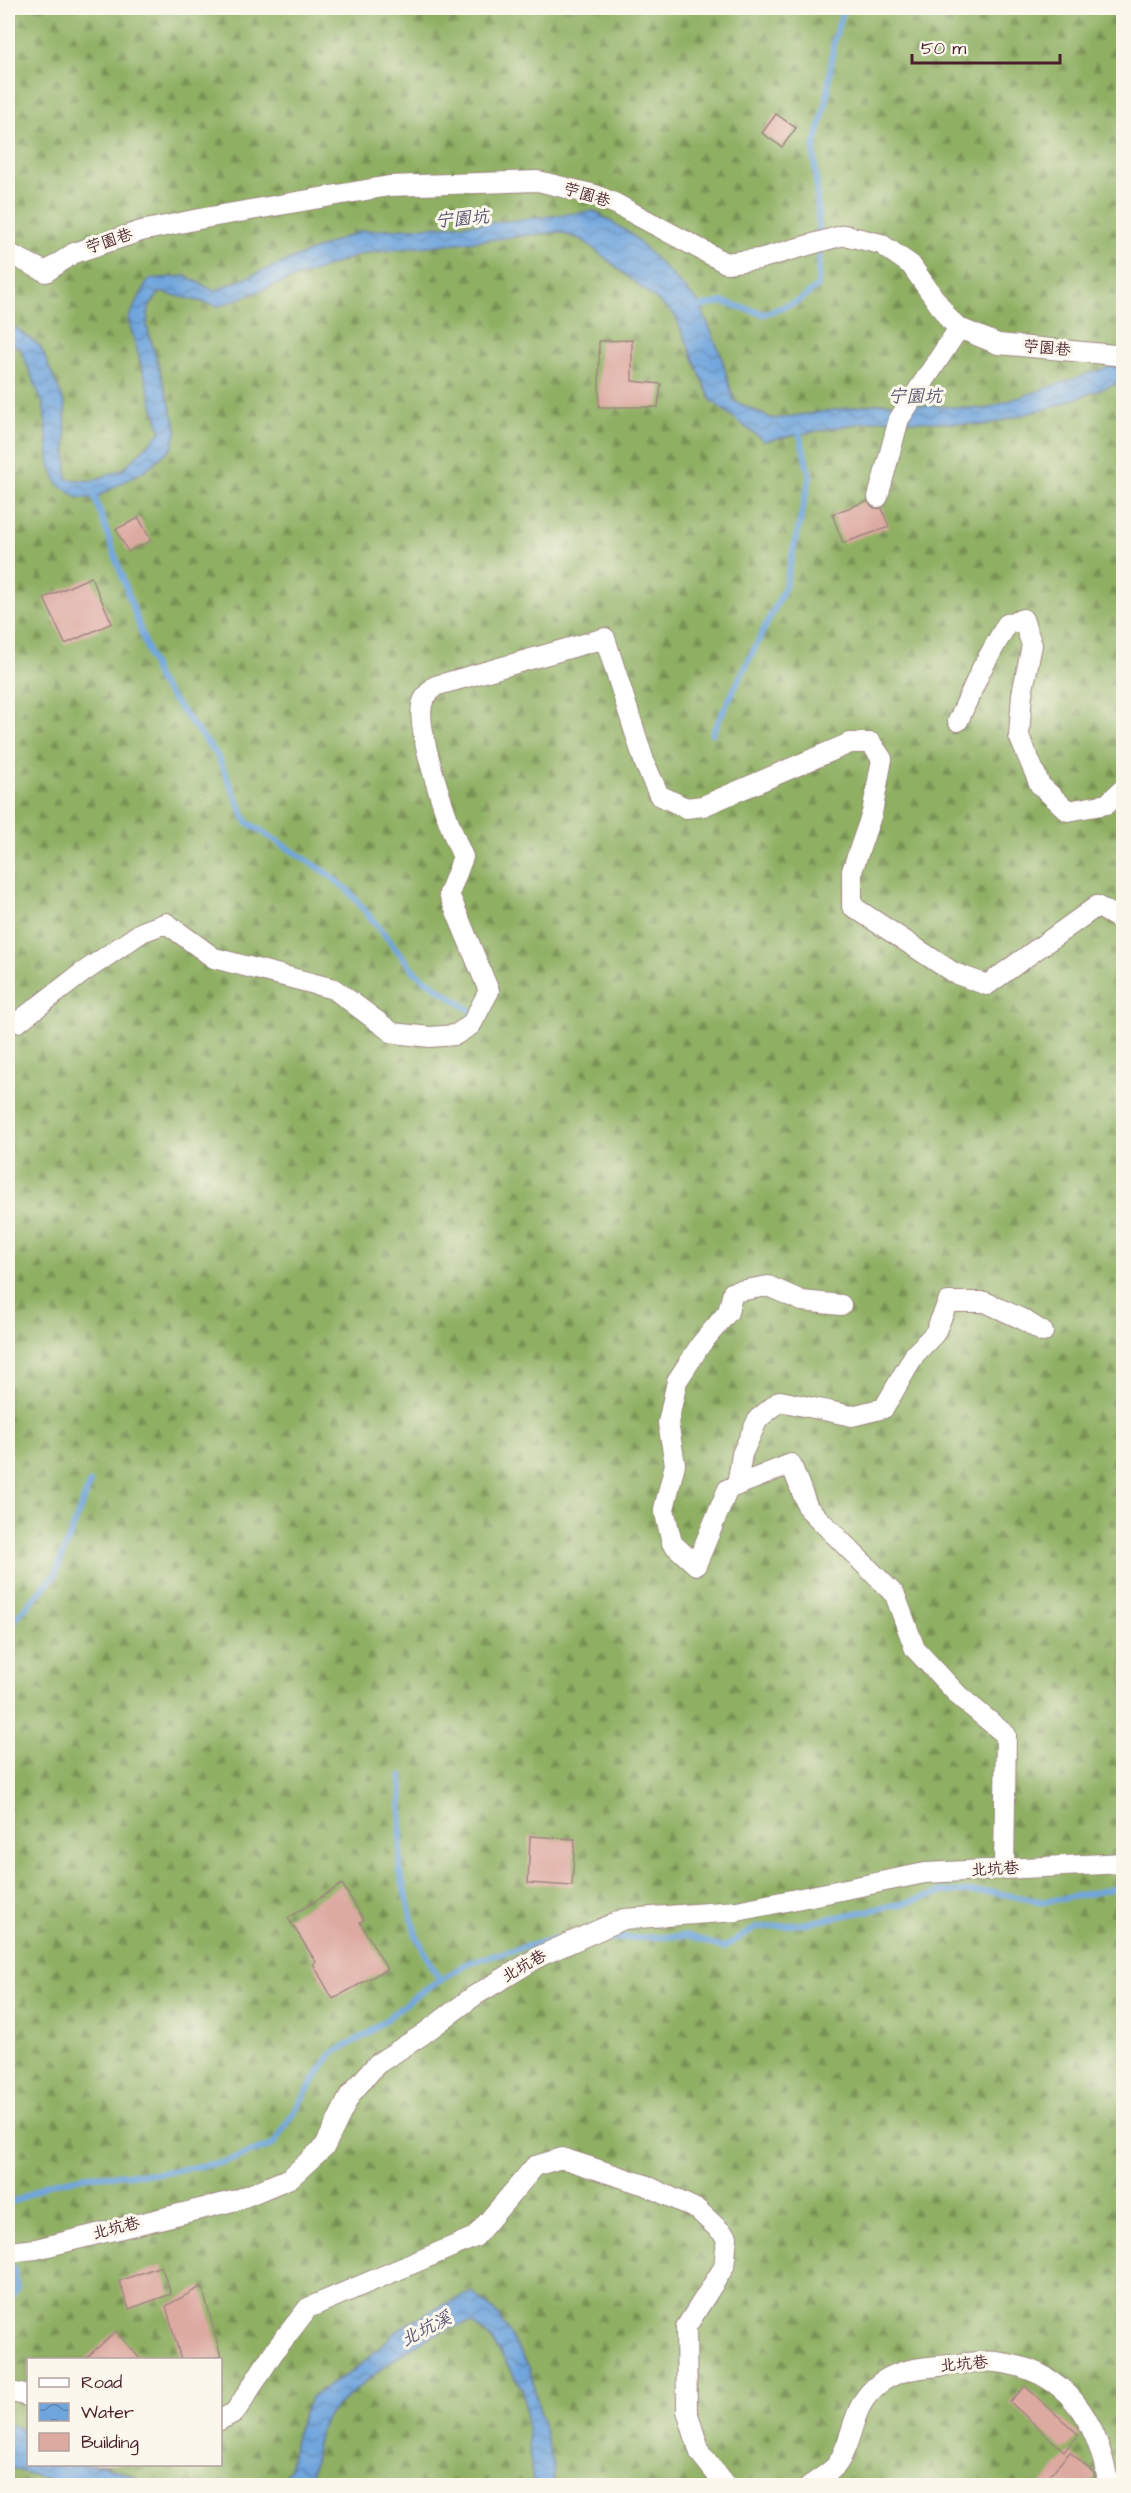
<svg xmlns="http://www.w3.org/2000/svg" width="1131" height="2493" font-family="'Architects Daughter','LXGW WenKai TC',sans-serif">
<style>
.forest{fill:url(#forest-firs);stroke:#6c6847;stroke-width:1.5;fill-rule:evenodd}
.water{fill:url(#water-waves);stroke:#5c6284;stroke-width:1.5}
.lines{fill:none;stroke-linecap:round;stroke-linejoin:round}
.stream{stroke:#6fa5dd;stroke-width:6}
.building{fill:#ddaaa2}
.minor-casing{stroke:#9e8680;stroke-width:22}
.minor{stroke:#fff;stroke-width:20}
.labels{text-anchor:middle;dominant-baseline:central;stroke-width:6;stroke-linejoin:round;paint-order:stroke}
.street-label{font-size:16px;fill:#4a1f2b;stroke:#fbf7ec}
.water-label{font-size:18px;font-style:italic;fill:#595572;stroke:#fbf7ec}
</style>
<defs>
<pattern id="forest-firs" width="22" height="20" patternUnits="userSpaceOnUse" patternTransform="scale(1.5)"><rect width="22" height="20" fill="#8fb063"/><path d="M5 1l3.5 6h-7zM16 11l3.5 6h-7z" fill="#778f52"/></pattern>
<pattern id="water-waves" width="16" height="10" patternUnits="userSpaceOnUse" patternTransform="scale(1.5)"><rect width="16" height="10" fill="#6fa5dd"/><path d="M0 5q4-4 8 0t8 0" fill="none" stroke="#5d86b3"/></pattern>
</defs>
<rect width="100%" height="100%" fill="#fbf7ec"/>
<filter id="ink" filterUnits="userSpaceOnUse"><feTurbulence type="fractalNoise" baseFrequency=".0167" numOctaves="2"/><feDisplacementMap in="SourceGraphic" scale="12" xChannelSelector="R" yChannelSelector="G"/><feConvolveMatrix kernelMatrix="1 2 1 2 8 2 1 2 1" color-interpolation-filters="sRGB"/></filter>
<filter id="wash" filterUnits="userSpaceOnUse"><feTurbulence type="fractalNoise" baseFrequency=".008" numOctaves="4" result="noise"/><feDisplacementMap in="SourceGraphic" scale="24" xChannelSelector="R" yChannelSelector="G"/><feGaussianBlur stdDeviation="1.35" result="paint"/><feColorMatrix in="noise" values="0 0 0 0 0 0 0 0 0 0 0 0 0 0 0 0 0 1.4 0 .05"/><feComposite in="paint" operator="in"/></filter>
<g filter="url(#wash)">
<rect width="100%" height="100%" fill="#f2edd6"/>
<path class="forest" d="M8,8H1123V2485L8,2486ZM28,2360H220V2464H28Z"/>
<path class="water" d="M594,211L631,234L699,303L721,355L734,401L773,419L882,403L985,409L1123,362V381L1059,405L986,425L882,419L764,441L711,400L675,315L583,240L559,232L364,253L219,306L160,292L149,307L147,327L177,429L172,448L145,470L95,498H79L58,484L50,465L44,407L21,349L8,341V322L40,346L65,404L67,479L92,481L123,469L161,432L128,319L149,279L186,276L214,291L360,231L490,223Z
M473,2292L499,2316L529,2367L554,2469L553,2485H533L523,2389L491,2339L473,2323C430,2327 381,2368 349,2396C343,2402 334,2408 328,2415C316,2431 314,2465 310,2485H277L289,2470L297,2430L311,2397L357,2368L400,2328L443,2305Z
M8,2423L28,2433V2464L103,2465L136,2477L150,2485H65L8,2467Z"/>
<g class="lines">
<path class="stream" d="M694,308L723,302L764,314L799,301L818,286L820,244L814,148L827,99L834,40L844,8
M93,492L158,681L217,755L247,822L324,871L348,890L416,973L470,1010
M712,734L785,587L810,477L798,428
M8,1627L55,1575L90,1483
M402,1775L400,1872L416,1935L440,1981
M601,1939L689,1936L723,1948L756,1928L802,1924L906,1903L942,1892H992L1044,1902L1124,1887
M8,2203L21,2199L47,2184L87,2176L160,2173L224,2162L273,2145L330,2055L369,2033L418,1994L470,1962L557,1938
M8,2302L18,2288L13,2267"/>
</g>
<g id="blocks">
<path class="building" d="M776,114L796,128L782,147L762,133Z
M632,340V381L661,384L658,407H599V341Z
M867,501L874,508H882L889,527L843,543L832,514Z
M139,518L151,541L128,552L116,529Z
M91,577L112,623L65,644L44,598Z
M530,1836L575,1839L572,1886L528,1883Z
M342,1884L364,1920L360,1922L387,1969L333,1999L313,1964L316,1962L288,1918Z
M161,2266L171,2294L129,2309L119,2281Z
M202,2286L222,2360H181L166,2306Z
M116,2331L141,2360H84Z
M1025,2386L1079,2435L1064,2451L1010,2402Z
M1070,2452L1094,2473L1095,2478L1088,2486H1040Z"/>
</g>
</g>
<g filter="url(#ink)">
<use href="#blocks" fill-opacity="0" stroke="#9e8680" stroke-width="1.5"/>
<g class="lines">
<defs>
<path id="minor" d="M8,253L46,272L74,253L141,231L199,219L389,186L538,181L595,195L616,204L726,263L759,259L844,235L881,244L911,265L949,319L959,328L998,344L1115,355L1124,358
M878,497L899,419L959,328
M958,721L981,670L1007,624L1023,619L1032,645L1022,694L1019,736L1040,785L1068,811L1107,804L1124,788
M8,1020L18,1022L82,973L142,932L166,923L214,958L334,989L393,1033L430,1037L455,1035L471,1025L489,991L449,894L463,857C450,829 416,733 422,705C423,698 430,691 435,686L605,638L645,764L659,795L686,808L703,806L850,743H871L882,759L872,813L852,871V906L954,973L987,985L1097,906L1124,922
M841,1305L802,1301L768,1286L733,1292L728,1312L701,1344L677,1381L668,1423L675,1464L664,1509L672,1543L696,1565L728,1489L791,1464L808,1508L895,1595L915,1649L959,1696L1006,1735L1004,1869
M737,1485L742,1454L758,1419L780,1401L852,1416L884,1408L915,1354L935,1333L948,1302H985L1022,1319L1043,1332
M8,2252L36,2249L237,2200L290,2178L325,2146L350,2095L377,2064L422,2035L474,1996L542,1955L624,1919L737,1911L925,1873L1124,1863
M8,2391L28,2396
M220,2420L235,2412L273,2353L308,2308L475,2237L535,2166L562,2158L645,2185L698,2210L727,2237L724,2267L686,2327L687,2411L700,2453L726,2486
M810,2486C818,2479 833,2471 838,2463C856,2434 850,2406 880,2383C900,2368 927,2367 950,2365C965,2364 982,2360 996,2362C1067,2370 1097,2419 1109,2486"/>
</defs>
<use href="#minor" class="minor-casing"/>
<use href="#minor" class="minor"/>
</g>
</g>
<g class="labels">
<g class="street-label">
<text transform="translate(587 195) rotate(17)">苧園巷</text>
<text transform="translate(109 241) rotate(-18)">苧園巷</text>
<text transform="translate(1047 348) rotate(5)">苧園巷</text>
<text transform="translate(995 1869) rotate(-3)">北坑巷</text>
<text transform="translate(524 1966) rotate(-30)">北坑巷</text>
<text transform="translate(116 2228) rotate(-14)">北坑巷</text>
<text transform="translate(964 2364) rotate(-5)">北坑巷</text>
</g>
<g class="water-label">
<text transform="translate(462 219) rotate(-5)">宁園坑</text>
<text x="915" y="396">宁園坑</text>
<text transform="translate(426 2329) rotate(-28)">北坑溪</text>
</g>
</g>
<rect width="1131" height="2493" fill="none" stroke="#fbf7ec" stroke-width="30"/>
<rect x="27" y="2358" width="195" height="108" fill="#fbf7ec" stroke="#b4a19f" stroke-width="1.5"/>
<rect x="39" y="2378" width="30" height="9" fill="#ffffff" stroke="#b4a19f" stroke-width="1.5"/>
<text x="81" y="2388" font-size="18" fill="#4a1f2b">Road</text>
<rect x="39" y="2403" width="30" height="18" fill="url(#water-waves)" stroke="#b4a19f" stroke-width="1.5"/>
<text x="81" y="2418" font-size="18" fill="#4a1f2b">Water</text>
<rect x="39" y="2433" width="30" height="18" fill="#ddaaa2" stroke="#b4a19f" stroke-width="1.5"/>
<text x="81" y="2448" font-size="18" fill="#4a1f2b">Building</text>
<path d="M912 54v9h148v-9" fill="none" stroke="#4a1f2b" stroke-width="3"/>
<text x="921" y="54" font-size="18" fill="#4a1f2b" stroke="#fbf7ec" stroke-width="4.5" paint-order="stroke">50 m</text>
</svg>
